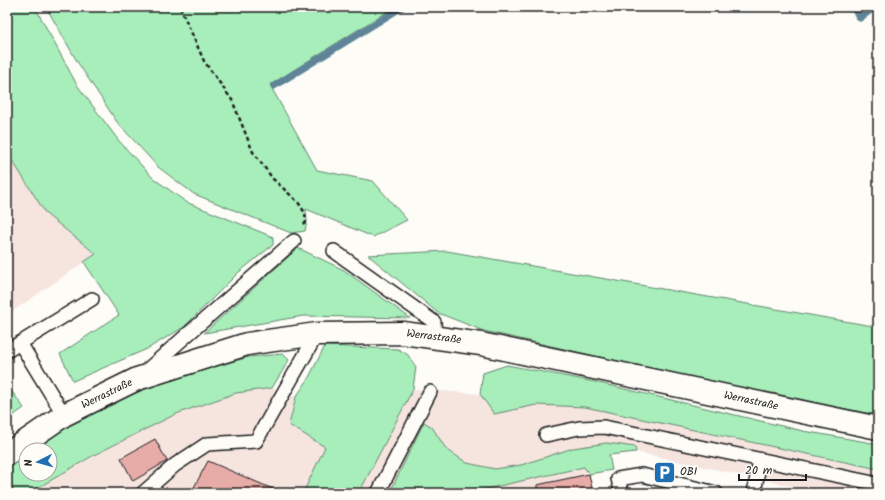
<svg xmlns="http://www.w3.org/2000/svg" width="885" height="500" font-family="Kalam,sans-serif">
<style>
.built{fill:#f6e4df}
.green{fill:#a7eebb;stroke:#62856c}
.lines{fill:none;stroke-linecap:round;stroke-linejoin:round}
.stream{stroke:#5e8498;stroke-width:7}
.building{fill:#e7aca8;stroke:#1c1c1c}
.lane-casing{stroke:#1c1c1c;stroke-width:16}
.street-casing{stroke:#1c1c1c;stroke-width:25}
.path{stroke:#1c1c1c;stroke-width:2.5;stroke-dasharray:4 3;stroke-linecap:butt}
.lane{stroke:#fdfcf7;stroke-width:13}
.street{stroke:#fdfcf7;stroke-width:22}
.labels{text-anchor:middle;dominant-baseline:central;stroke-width:4;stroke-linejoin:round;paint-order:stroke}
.street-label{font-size:11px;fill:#1c1c1c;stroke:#fdfcf7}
.poi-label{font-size:11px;fill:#1c1c1c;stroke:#fdfcf7;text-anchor:start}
</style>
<rect width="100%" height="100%" fill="#fdfcf7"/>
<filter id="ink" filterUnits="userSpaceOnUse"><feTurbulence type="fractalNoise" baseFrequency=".025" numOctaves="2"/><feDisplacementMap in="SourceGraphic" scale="8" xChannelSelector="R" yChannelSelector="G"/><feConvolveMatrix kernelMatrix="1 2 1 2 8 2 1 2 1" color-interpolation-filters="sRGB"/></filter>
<g filter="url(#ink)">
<path class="built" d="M7,152L46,214L96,254L7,315Z
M272,388L296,397L289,425L325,447L303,493H29L94,455L176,414L236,393Z
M413,389L480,394L494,414L536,405L585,407L878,470V493H822L636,452L609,455L612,470L590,474L593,493H359Z"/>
<path class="green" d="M7,7H35L77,85L119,141L153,178L186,202L273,237V245L239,272L184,327L147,349L73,381L60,354L119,315L84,262L96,254L46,214L7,152Z
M46,7H394L270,85L317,170L373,181L407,220L373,237L306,209L307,221L305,231L291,233L194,194L158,167L117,122L78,63Z
M298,248L344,270L410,318L303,316L204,333Z
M447,251L878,327V415L765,394L484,331L438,313L368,255Z
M325,346L398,349L408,355L416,367L413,389L359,493H303L325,447L289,425L296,397L307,381Z
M283,354L289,360L272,388L236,393L176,414L94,455L29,493H14L7,467L26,454V474H50V450H32L57,432L117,400L180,376L249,357Z
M507,365L595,382L803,431L878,444V469L585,407L536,405L494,414L480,394L483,373Z
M7,389L13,393L24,408L7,420Z
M424,422L432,427L446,449L467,463L495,469L521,465L573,448L607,443L635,447L636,452L609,455L612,470L589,474L584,467L468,493H394L391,490Z"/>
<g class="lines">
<path class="stream" d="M853,7L860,18L875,7
M274,86L402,7"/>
</g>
<path class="building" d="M155,439L167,461L133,481L121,458Z
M208,461L282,493H191Z
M589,474L593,493H537V485Z"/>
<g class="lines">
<defs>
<path id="lane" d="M334,251L434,322L435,337
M20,343L92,299
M7,351L20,343L64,415
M146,371L294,241
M546,435L579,428L604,427L878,484
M143,493L175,465L207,444L256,441L317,334
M378,493L430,392
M622,493L618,479L642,475L716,493
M754,493L760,460"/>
<path id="street" d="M7,454L64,415L137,379L247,344L317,334L403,333L481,344L878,428"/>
</defs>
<use href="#lane" class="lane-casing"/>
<use href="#street" class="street-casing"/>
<path class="path" d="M180,7L204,61L232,100L253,152L273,179L298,202L305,213L306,222L303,226"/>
<use href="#lane" class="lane"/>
<use href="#street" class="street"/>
</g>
</g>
<defs>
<symbol id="parking-square" viewBox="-11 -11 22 22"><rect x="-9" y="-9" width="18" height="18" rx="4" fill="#1f6fb2" stroke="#fdfcf7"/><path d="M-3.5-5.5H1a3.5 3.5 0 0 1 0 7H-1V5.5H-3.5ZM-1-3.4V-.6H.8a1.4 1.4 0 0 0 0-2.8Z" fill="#fff"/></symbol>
</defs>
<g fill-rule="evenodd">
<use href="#parking-square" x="652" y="460" width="25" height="25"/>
</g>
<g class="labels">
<g class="street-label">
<text transform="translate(434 337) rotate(7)">Werrastraße</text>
<text transform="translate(107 394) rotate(-26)">Werrastraße</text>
<text transform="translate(751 401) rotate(12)">Werrastraße</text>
</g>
<g class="poi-label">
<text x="680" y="472">OBI</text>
</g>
</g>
<rect width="885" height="500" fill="none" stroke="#fdfcf7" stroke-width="24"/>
<rect x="12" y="12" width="861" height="476" fill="none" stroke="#1c1c1c" stroke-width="1.5" filter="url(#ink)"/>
<g transform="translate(38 462) rotate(264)"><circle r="19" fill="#fdfcf7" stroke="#a3a29f"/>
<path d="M0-3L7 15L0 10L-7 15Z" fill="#1f6fb2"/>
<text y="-6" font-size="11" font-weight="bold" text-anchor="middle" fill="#1c1c1c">N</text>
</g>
<path d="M739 474v6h67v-6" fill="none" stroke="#1c1c1c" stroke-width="2"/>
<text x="745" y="474" font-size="12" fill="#1c1c1c" stroke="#fdfcf7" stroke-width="3" paint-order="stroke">20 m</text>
</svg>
